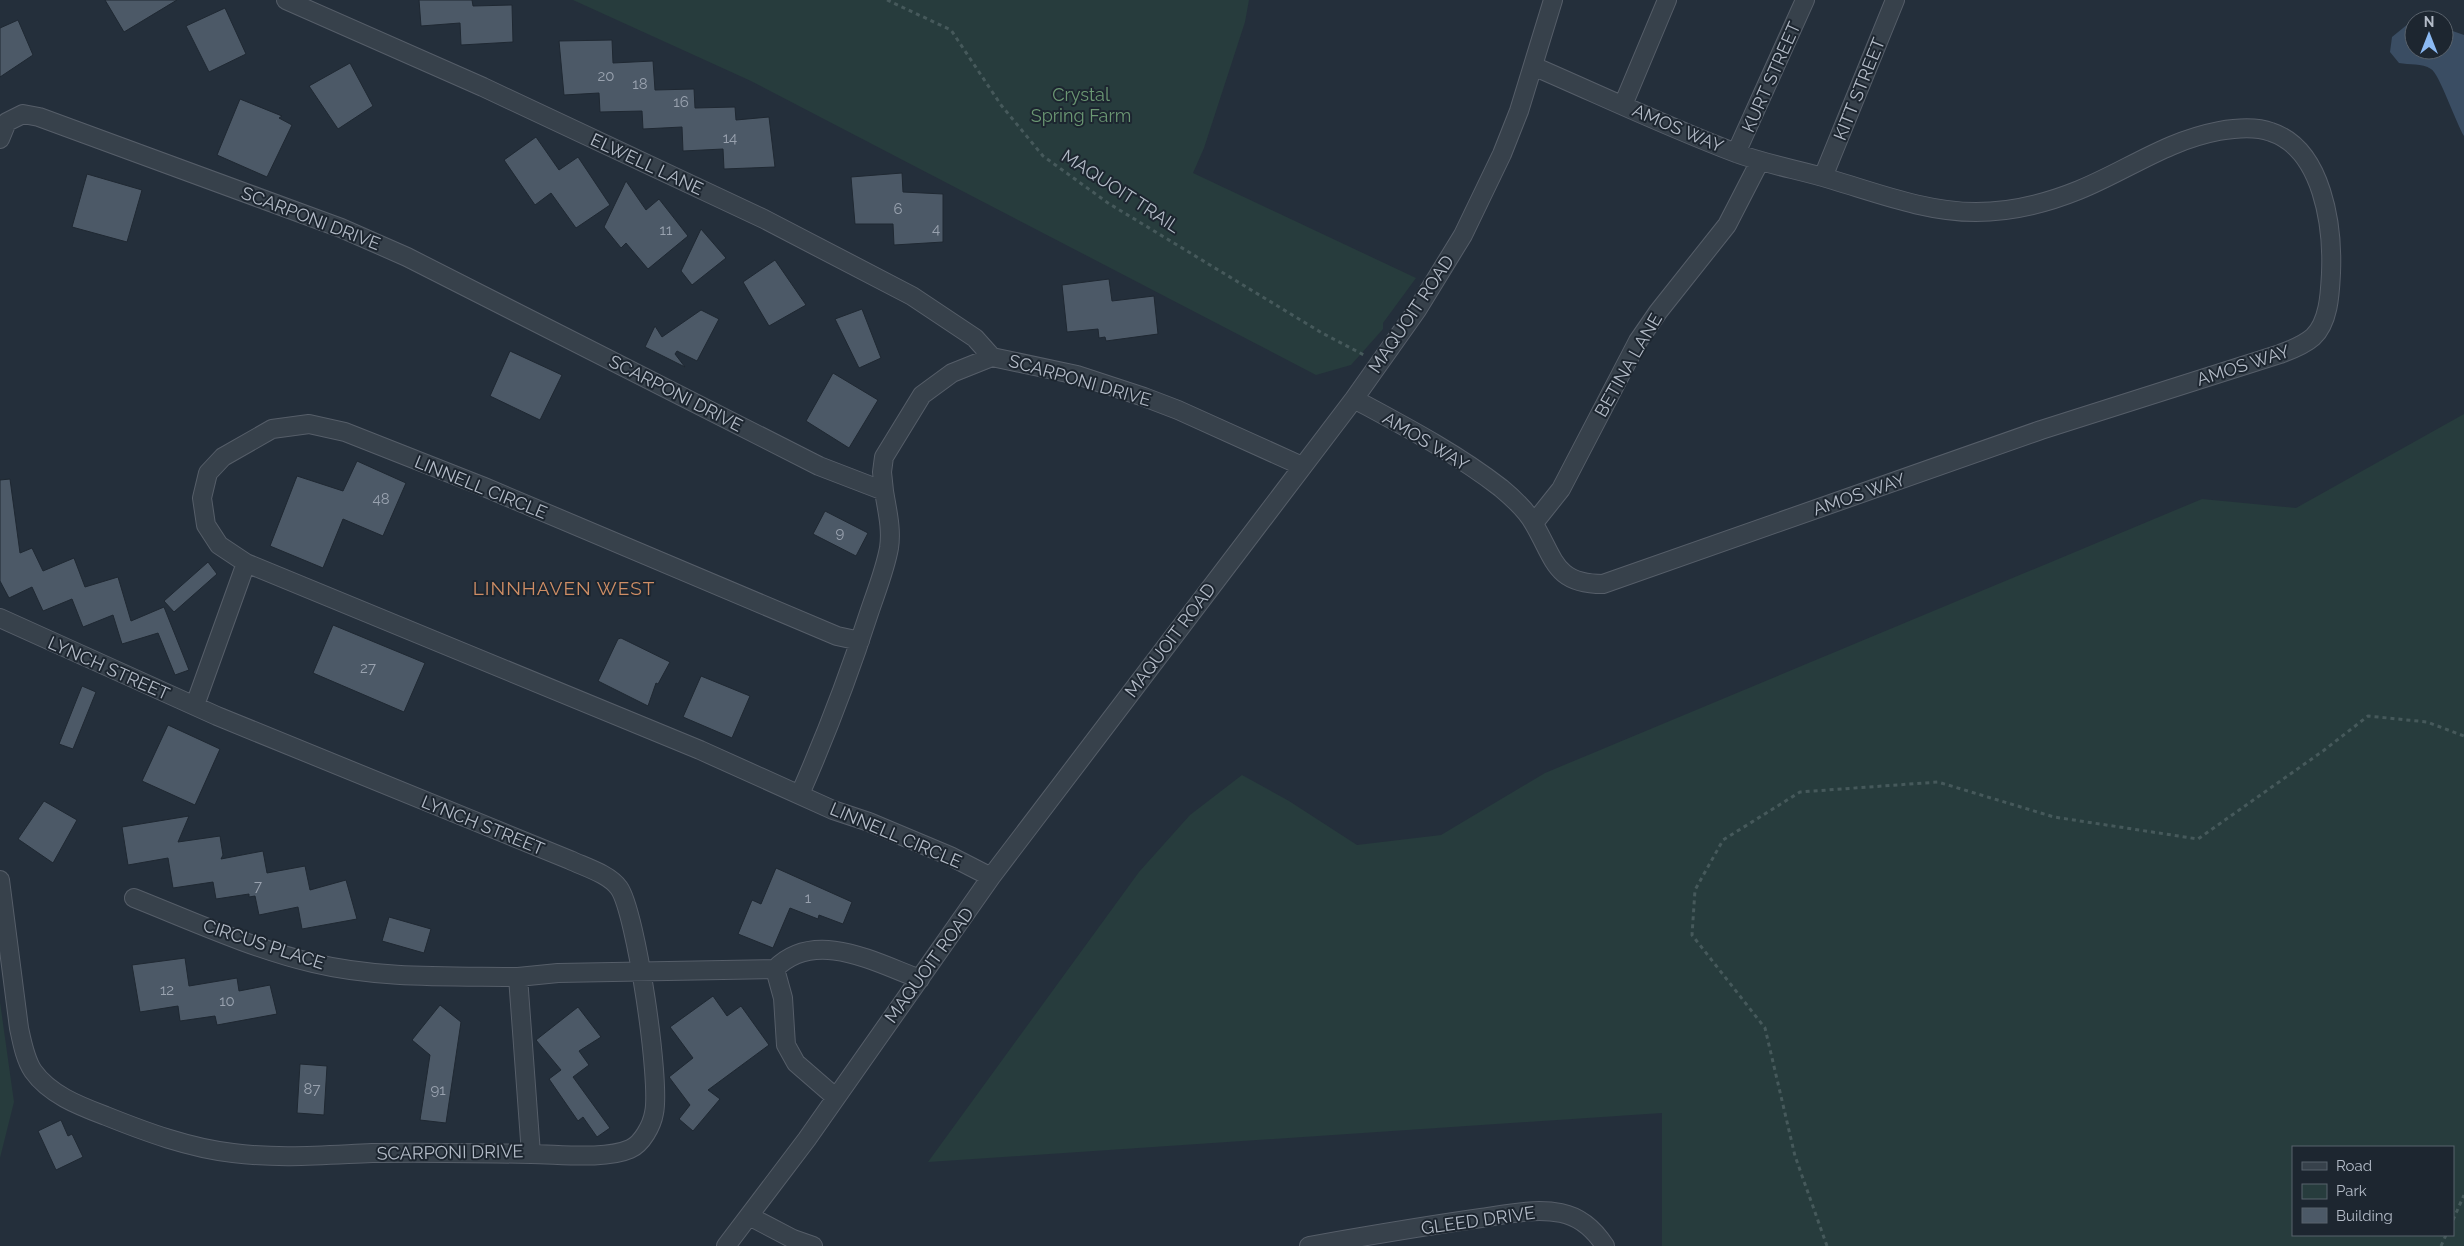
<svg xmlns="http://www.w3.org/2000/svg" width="2464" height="1246" font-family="Raleway,sans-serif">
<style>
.green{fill:#273c3d;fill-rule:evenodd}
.water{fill:#3a4d63}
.building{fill:#4c5967;stroke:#1f2832}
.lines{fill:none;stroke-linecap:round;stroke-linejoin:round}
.minor-casing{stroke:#565e69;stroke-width:20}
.path{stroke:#46595b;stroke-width:3;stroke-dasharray:4 4;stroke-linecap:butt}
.minor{stroke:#37414b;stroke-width:18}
.labels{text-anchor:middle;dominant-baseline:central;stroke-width:4;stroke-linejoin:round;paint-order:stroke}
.number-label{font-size:15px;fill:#99a2af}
.street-label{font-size:18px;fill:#b3bbc7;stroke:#1d2630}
.park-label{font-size:18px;fill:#6b9773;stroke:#1d2630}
.neighbourhood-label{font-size:19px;letter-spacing:1px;fill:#cf8e65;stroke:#1d2630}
</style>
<rect width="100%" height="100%" fill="#242f3b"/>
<path class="green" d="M573,0H1249L1245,22L1204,148L1193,173L1416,278L1383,323V329L1351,365L1316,375L751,81Z
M2464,414V1246H1662V1113L928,1162L1139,872L1190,815L1242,775L1289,801L1357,845L1441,835L1545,773L2202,499L2296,508ZM2453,1147V1235H2293V1147Z
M0,1002L14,1102L0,1158Z"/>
<path class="water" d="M2408,24H2414V50H2444V28L2464,35V136C2456,123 2439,73 2431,69C2422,63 2409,65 2399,63L2390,52L2392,37Z"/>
<path class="building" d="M105,0H177L124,32Z
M419,0H472L473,6L512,5L513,42L461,45L460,23L421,26Z
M225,8L246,54L209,72L186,26Z
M18,20L33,55L0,77V28Z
M612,40L613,63L653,61L655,90L694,89L695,108L735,107L736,120L769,117L775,167L724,169L723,149L683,151L682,127L643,129L642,111L600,112L599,93L564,95L559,41Z
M350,63L373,106L338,129L309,86Z
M240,99L282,116L279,118L292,125L267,177L217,155Z
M536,137L559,170L578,157L610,205L576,228L551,193L535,205L504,160Z
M902,173L903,192L943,194V242L894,245L893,224H855L851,177Z
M87,174L142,190L127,242L72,227Z
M626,181L646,210L659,199L688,236L648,269L626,243L621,248L604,227Z
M701,229L726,258L692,285L681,271Z
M775,260L806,305L769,326L743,282Z
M1109,279L1112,301L1154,296L1158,334L1106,341L1105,337L1099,338L1098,329L1067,332L1062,285Z
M862,309L881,358L859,368L835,319Z
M701,310L719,319L697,361L677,351L675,354L685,367L645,347L655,326L662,337Z
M510,351L562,375L540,420L490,396Z
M833,373L878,400L849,448L806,421Z
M357,461L406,483L383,536L343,519L323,568L270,546L297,476L343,491Z
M10,479L20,553L32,548L43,571L74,558L85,587L118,577L131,621L164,607L189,670L175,675L158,633L122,644L113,615L83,627L72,599L43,611L32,587L9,598L0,581V480Z
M825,511L868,533L856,556L813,534Z
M208,562L217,574L174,612L164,601Z
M333,625L425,663L404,712L313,673Z
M621,638L670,662L658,684L656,683L648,706L598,681L618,639Z
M701,676L750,696L732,738L683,717Z
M82,686L96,692L73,749L59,744Z
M168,725L220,749L195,805L142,781Z
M44,801L77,820L53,863L18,839Z
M189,816L178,842L220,836L223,855L221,859L263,851L267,873L305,866L310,890L346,880L357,919L302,929L298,907L259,915L255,896L249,897V894L216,899L213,882L173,888L168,858L128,865L122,827Z
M776,868L852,902L843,924L819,915L818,919L790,908L773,948L738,934L752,900L761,904Z
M389,917L431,929L424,953L382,941Z
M185,958L189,986L237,978L239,991L270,985L277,1014L217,1025L215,1016L180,1021L178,1006L140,1012L132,965Z
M713,996L727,1016L741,1006L769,1045L708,1090L720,1099L693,1131L679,1119L690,1105L669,1077L693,1058L670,1027Z
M440,1005L461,1022L446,1123L420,1120L430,1055L412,1040Z
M578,1007L601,1037L579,1051L589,1065L573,1077L610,1128L597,1137L583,1117L578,1121L549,1079L561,1070L536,1040Z
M300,1064L327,1066L324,1115L297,1113Z
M61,1120L68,1136L72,1134L83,1157L56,1170L38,1131Z"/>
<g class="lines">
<defs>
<path id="minor" d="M286,0L483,87L764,219L912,296L975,338L992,357
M1623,105L1667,0
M0,139L7,122L23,114L39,117L341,228L407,257L819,466L884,491L882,472L884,457L922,395L952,373L992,357L1077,375L1144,397L1178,410L1302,466
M1736,153L1805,0
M1823,177L1895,0
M1354,399C1404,426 1456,453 1501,488C1513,498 1527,511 1534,524C1555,560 1555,584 1603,584L2041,430L2280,354C2291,350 2304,345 2313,337C2329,322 2330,293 2331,273C2333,227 2323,149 2271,132C2255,126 2236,128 2219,131C2166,141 2128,170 2079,190C2047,203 2011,212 1976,212C1927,212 1880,194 1833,180C1801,170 1768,165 1736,153C1667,127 1600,95 1533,66
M1534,523L1561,489L1638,341L1658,312L1727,225L1760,161
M0,618L217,716L570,860C585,867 609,874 619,888C636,912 661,1082 654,1113C652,1125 642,1144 630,1149C605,1160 558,1154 531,1154
M860,641L837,636L482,486L345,432L309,424L272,429L223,457L208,473L202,498L206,525L219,545L246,563L700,750L833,810L869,822L950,856L991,877
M195,705L246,563
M800,794C826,735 849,675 869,613C876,592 885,570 889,548C892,529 887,510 884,491
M0,880L19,1028C22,1042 25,1059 33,1071C50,1095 80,1106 106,1116C146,1132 189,1148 233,1153C279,1159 325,1155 372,1153C425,1152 478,1153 531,1154L518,977L558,973L775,969L783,998L786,1045L796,1063L834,1096
M134,898C192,921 253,949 313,963C379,979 450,976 518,977
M775,969C815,928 876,963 920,979
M749,1216L793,1239L813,1246
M726,1246L807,1139L991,877L1354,399L1417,310L1463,235L1502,154L1519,111L1553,0
M1309,1246C1366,1236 1424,1226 1481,1218C1507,1214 1535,1208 1561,1213C1581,1217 1594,1229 1605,1246"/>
</defs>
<use href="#minor" class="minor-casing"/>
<path class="path" d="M887,0L951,30L1001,105L1043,156L1108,203L1322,333L1364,355
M2453,1220L2464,1195
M1827,1246L1795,1156L1765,1028L1692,935L1695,890L1723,840L1800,792L1938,782L2054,817L2198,839L2323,751L2368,716L2427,722L2464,736
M2441,1246L2446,1235"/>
<use href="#minor" class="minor"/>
</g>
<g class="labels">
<g class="number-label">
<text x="606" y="76">20</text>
<text x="640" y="84">18</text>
<text x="681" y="102">16</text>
<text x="730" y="138">14</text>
<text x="898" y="209">6</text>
<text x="936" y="229">4</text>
<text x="666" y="230">11</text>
<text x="381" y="499">48</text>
<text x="840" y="533">9</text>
<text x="368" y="668">27</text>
<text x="258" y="886">7</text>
<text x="808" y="898">1</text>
<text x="167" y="990">12</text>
<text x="227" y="1001">10</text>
<text x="312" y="1089">87</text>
<text x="438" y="1090">91</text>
</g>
<g class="street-label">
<text transform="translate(1771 77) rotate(-66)">KURT STREET</text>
<text transform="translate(1859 89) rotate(-68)">KITT STREET</text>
<text transform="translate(1678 128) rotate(23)">AMOS WAY</text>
<text transform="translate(647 164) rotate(25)">ELWELL LANE</text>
<text transform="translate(1121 191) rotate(33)">MAQUOIT TRAIL</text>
<text transform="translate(311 218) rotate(21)">SCARPONI DRIVE</text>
<text transform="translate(1411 314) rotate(-56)">MAQUOIT ROAD</text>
<text transform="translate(1628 365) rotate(-60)">BETINA LANE</text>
<text transform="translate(2243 365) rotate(-18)">AMOS WAY</text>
<text transform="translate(1080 380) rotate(16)">SCARPONI DRIVE</text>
<text transform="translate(676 393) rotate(27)">SCARPONI DRIVE</text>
<text transform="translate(1426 441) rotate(31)">AMOS WAY</text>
<text transform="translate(481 487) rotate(22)">LINNELL CIRCLE</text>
<text transform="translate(1859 494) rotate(-19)">AMOS WAY</text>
<text transform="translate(1170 640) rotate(-53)">MAQUOIT ROAD</text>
<text transform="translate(109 668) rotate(24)">LYNCH STREET</text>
<text transform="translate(483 825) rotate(22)">LYNCH STREET</text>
<text transform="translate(896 835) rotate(23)">LINNELL CIRCLE</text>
<text transform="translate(264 944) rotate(18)">CIRCUS PLACE</text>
<text transform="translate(929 965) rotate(-54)">MAQUOIT ROAD</text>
<text transform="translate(450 1152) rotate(-1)">SCARPONI DRIVE</text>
<text transform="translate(1478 1220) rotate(-8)">GLEED DRIVE</text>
</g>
<g class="park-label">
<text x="1081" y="94">Crystal<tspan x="1081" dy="21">Spring Farm</tspan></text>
</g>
<g class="neighbourhood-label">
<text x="564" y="588">LINNHAVEN WEST</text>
</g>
</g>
<rect x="2292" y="1146" width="162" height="90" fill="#1d2630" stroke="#59626c"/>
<rect x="2302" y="1162" width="25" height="8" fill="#37414b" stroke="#59626c"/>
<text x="2336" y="1171" font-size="15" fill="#b3bbc7">Road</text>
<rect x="2302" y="1184" width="25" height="15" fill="#273c3d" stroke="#59626c"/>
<text x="2336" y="1196" font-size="15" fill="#b3bbc7">Park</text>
<rect x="2302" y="1208" width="25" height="15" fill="#4c5967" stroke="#59626c"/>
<text x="2336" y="1221" font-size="15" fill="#b3bbc7">Building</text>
<g transform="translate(2429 35)"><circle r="24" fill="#1d2630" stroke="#59626c"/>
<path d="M0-4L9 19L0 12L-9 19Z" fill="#8bb9f3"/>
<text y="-8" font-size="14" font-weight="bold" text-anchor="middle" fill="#b3bbc7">N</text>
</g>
</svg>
